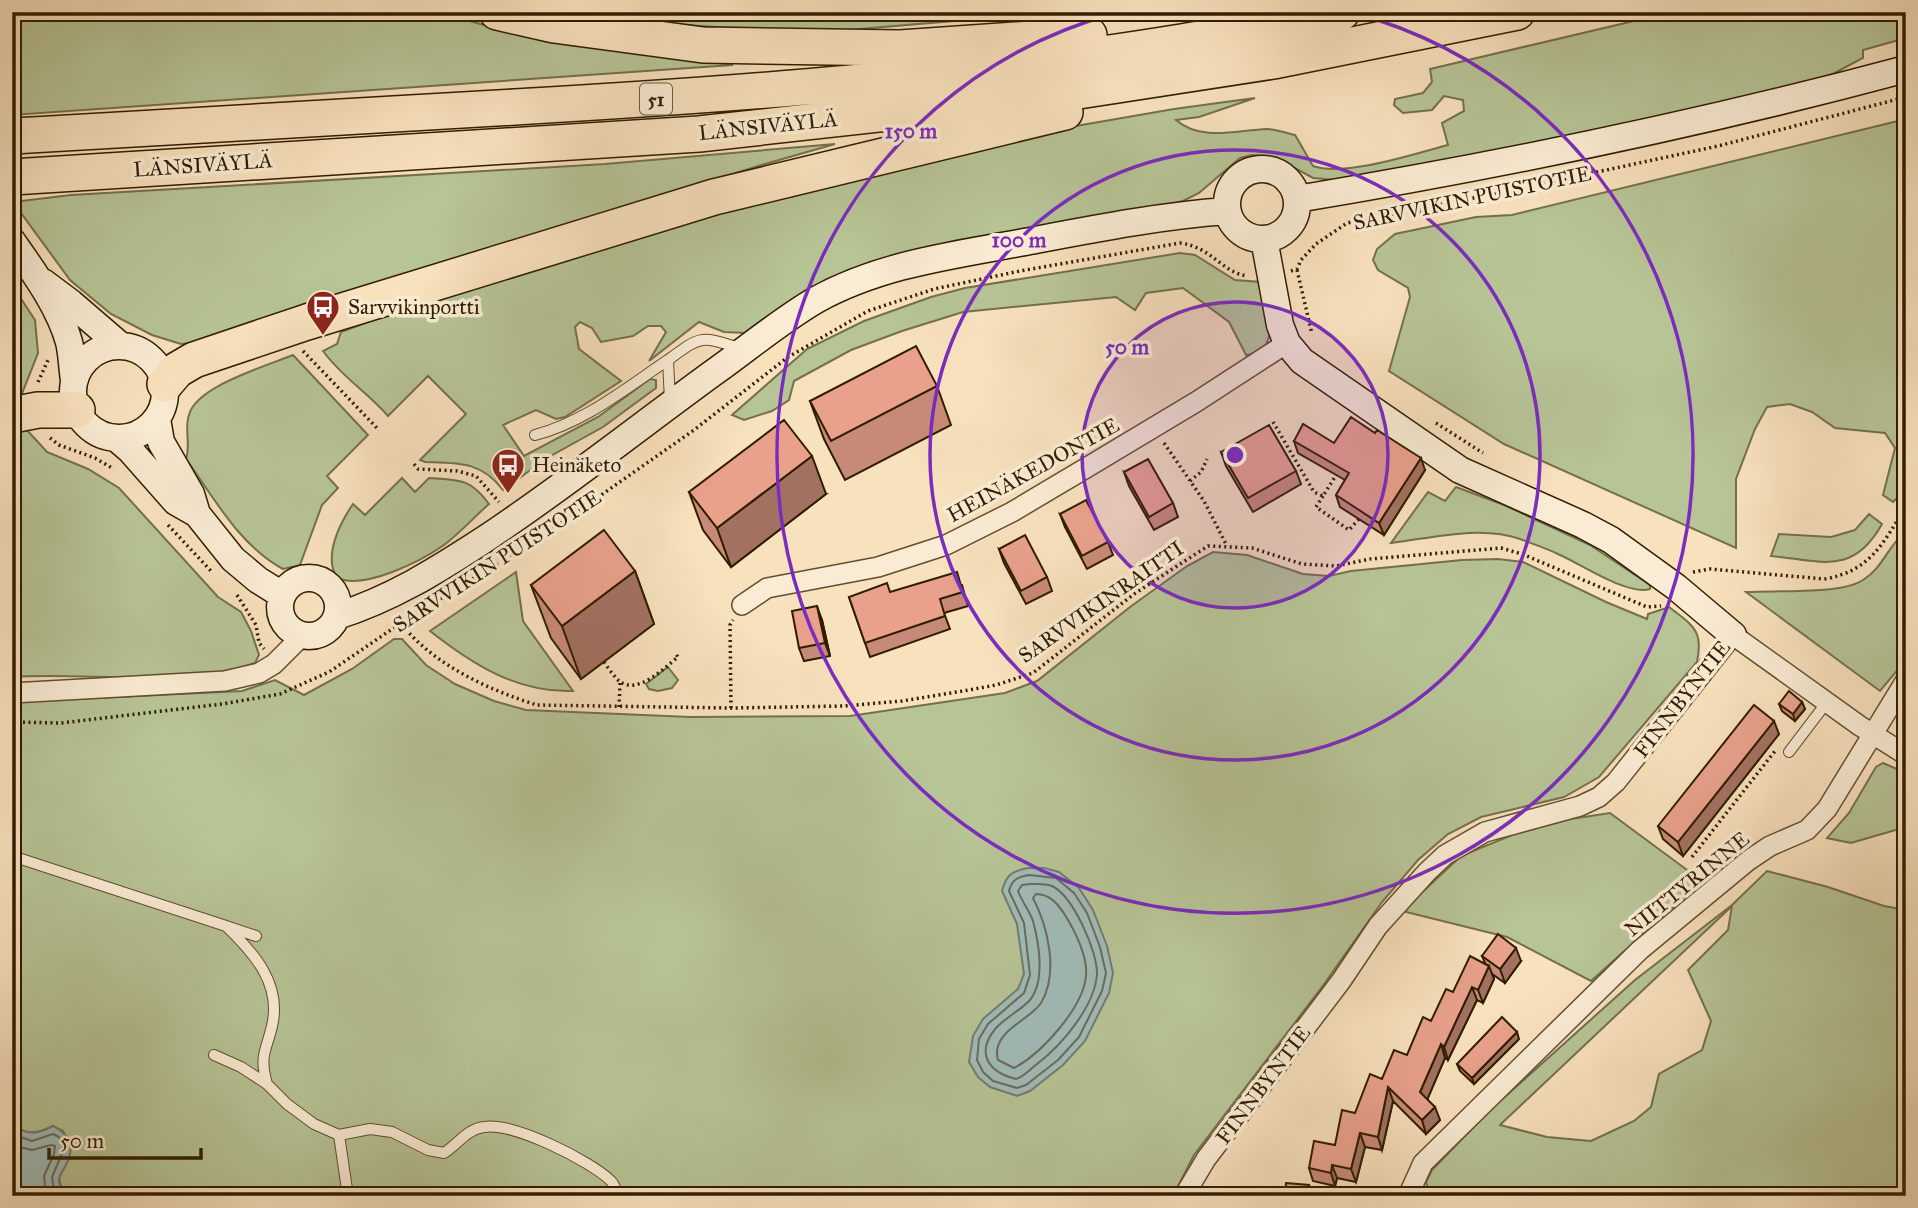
<svg xmlns="http://www.w3.org/2000/svg" width="1918" height="1208" font-family="'IM FELL Great Primer',serif">
<style>
.green{fill:#b7c496;stroke:#74704b;stroke-width:2;fill-rule:evenodd}
.water{fill:#a0bcb9;stroke:#737c6f;stroke-width:2}
.lines{fill:none;stroke-linecap:round;stroke-linejoin:round}
.shore{stroke:#686c5c;stroke-width:2}
.lane-casing{stroke:#624e2f;stroke-width:12}
.street-casing{stroke:#624e2f;stroke-width:22}
.secondary-casing{stroke:#301d00;stroke-width:29}
.highway-casing{stroke:#301d00;stroke-width:38}
.path{stroke:#301d00;stroke-width:3.5;stroke-dasharray:2 3.5;stroke-linecap:butt}
.lane{stroke:#faecd4;stroke-width:10}
.street{stroke:#faecd4;stroke-width:19}
.secondary{stroke:#faecd4;stroke-width:26}
.highway{stroke:#f8e1bd;stroke-width:35}
.wall{fill:#c88a78;stroke:#301d00;stroke-width:2}
.shaded-wall{fill:#a37162;stroke:#301d00;stroke-width:2}
.building{fill:#e9a18c;stroke:#301d00;stroke-width:2}
.ring{fill:none;stroke:#7b2cbf;stroke-width:3.5}
.labels{text-anchor:middle;dominant-baseline:central;stroke-width:7;stroke-linejoin:round;paint-order:stroke}
.shield{fill:#faecd4;stroke:#6d5b40;stroke-width:2}
.shield-label{font-size:19px;font-weight:bold;fill:#301d00}
.street-label{font-size:21px;fill:#301d00;stroke:#faecd4}
.poi-label{font-size:21px;fill:#301d00;stroke:#faecd4;text-anchor:start}
.centre{fill:#7b2cbf;stroke:#faecd4;stroke-width:3.5}
.ring-label{font-size:21px;text-anchor:middle;font-weight:bold;fill:#7b2cbf;stroke:#faecd4;stroke-width:7;stroke-linejoin:round;paint-order:stroke}
</style>
<rect width="100%" height="100%" fill="#f8e1bd"/>
<filter id="stains"><feTurbulence type="fractalNoise" baseFrequency=".00286" numOctaves="4"/><feColorMatrix values="0 0 0 0 .2 0 0 0 0 .09 0 0 0 0 .02 0 0 0 .5 -.17"/></filter>
<radialGradient id="worn" r=".72"><stop offset=".6" stop-color="#630" stop-opacity="0"/><stop offset="1" stop-color="#630" stop-opacity=".3"/></radialGradient>
<path class="green" d="M12,12H436L544,41L733,65L12,115Z
M590,12H1061L812,33L654,23Z
M1672,12H1906V38L1863,50V58L1829,76L1716,104L1500,150L1335,180L1313,178L1275,157L1252,155L1240,158L1199,193L1183,201L1161,207L958,240L904,254L745,333L724,332L699,322L649,361L666,332L661,326H648L633,336L601,342L592,328L580,322L575,327L579,349L621,381L565,417L556,419L536,410L503,425L524,456L598,417L650,379L656,380V388L603,427L547,458L503,490C481,461 458,463 425,462L420,460L466,414L428,376L388,416C368,393 341,376 323,351L337,344L341,332L424,301L758,196L1018,136L1174,109L1255,98L1199,117L1176,120C1202,142 1236,130 1267,129C1276,129 1286,133 1295,135L1313,166C1345,177 1414,154 1448,145L1442,123L1464,111L1463,100L1444,96L1432,110L1403,113L1394,105L1395,99L1423,93L1432,82L1430,69Z
M1906,119V489L1893,502L1883,495L1895,448L1885,433L1835,428L1812,412L1790,404L1767,407L1755,429L1736,479V548L1504,444L1389,371L1410,297L1408,288L1378,270L1373,260L1377,249L1395,234L1476,217L1512,215Z
M835,144L758,166L208,341L181,344L152,335L111,314L70,280L13,202L71,195L605,164Z
M1180,253L1195,255L1235,280L1261,282C1266,306 1284,353 1246,355L1229,322L1183,288L1146,293L1135,310L1116,297L963,312L902,331L851,350L794,381L789,400L772,411L744,420L732,415L807,349L864,321L931,297L965,288Z
M12,285L35,320L38,353L21,396L12,401Z
M293,355L368,435L327,476L338,488L322,505L300,565L283,569C239,545 215,499 186,459C191,444 184,429 189,415C196,386 267,366 293,355Z
M12,428H25L47,452L88,469L119,488L218,597L241,612L251,631L259,655L255,663C182,688 89,672 12,677Z
M402,478L415,492L429,478C459,480 470,478 489,504C474,517 460,533 444,545C421,561 365,590 337,578C323,556 340,523 353,504L365,515Z
M1456,487L1504,505L1590,545L1650,585V589C1628,596 1581,564 1560,555C1548,549 1533,544 1520,539C1480,525 1432,538 1391,543L1428,492L1445,501Z
M1869,514L1882,524C1853,576 1822,561 1771,556L1779,534L1831,537L1855,530Z
M1906,532V660L1880,691L1746,592C1775,590 1840,595 1863,580C1884,567 1889,543 1906,532Z
M1213,552L1247,555L1303,574L1329,576L1351,571L1462,560L1498,559L1523,562L1606,602L1647,619L1648,614L1669,607C1692,625 1704,630 1697,662L1599,777L1564,797L1481,817L1448,834L1418,860L1382,902L1322,987L1194,1155L1173,1196H63L59,1178C70,1154 74,1157 63,1131L53,1126C38,1134 26,1136 12,1124V702L242,691L275,680L304,695L352,669L394,639H402L426,665L455,684L494,701L526,710L690,717L850,716L1005,693L1037,681L1130,607L1187,566Z
M516,572L523,621L573,691C517,693 472,664 430,631Z
M668,667L678,680L672,688L658,691L649,689L646,684Z
M1883,763L1906,773V827L1851,843L1827,838L1849,813L1876,767Z
M1610,813L1702,881L1591,981L1507,937L1402,911L1461,856L1512,835L1571,819Z
M1767,871L1828,887L1884,906L1906,910V1196H1430L1426,1182L1432,1170L1489,1111L1635,980L1732,905ZM1732,906L1728,930L1688,970L1711,1021L1702,1050L1659,1074L1651,1107L1634,1121L1591,1141L1547,1137L1500,1125Z"/>
<path class="water" d="M1028,868H1044L1059,872L1079,888L1093,910L1107,946L1113,973L1109,993L1085,1041L1063,1065L1030,1091L1017,1096L990,1087L978,1077L969,1062L973,1036L983,1019L1018,989L1024,974L1017,924L1002,891C1006,875 1012,871 1028,868Z
M12,1124C26,1136 38,1134 53,1126C69,1134 75,1146 67,1163C65,1168 60,1173 59,1179C59,1184 62,1191 63,1196H12Z"/>
<g class="lines">
<path class="shore" d="M1029,875L1056,878L1074,893L1087,913L1100,947L1106,973L1102,991L1079,1037L1058,1060L1026,1085L1017,1088L993,1081L983,1072L977,1060L979,1039L988,1024L1024,993L1030,975L1024,923L1009,891C1012,879 1018,877 1029,875Z
M1030,884C1037,884 1045,883 1052,886C1073,896 1098,952 1097,975C1094,1007 1062,1045 1037,1064C1030,1069 1025,1076 1016,1079C988,1072 975,1053 996,1028C1006,1017 1020,1011 1030,1000C1035,994 1039,982 1039,975C1041,958 1037,936 1033,921C1029,910 1022,902 1018,891L1022,885Z
M1036,894C1050,894 1058,904 1065,915C1075,931 1088,957 1086,976C1083,1008 1041,1054 1014,1068L998,1060C990,1032 1029,1021 1041,1003C1059,973 1048,927 1033,898Z
M12,1134L32,1141L53,1134L59,1137L64,1149L52,1177L55,1196
M12,1145L32,1150L51,1145L55,1146L54,1154L44,1176L46,1196"/>
<defs>
<path id="lane" d="M670,401L668,360C702,335 700,336 740,348
M535,435C585,422 626,388 668,360
M1789,752L1827,702
M12,856L226,926
M256,936L226,926C254,953 282,984 272,1026C266,1052 259,1055 267,1084
M214,1055L241,1067L267,1084L287,1104L314,1124L339,1135L370,1129L392,1132L428,1150L444,1153C458,1144 467,1129 484,1127C513,1122 591,1161 611,1181C615,1185 616,1190 618,1196
M339,1135L348,1196"/>
<path id="street" d="M742,605L767,588L878,567L946,545L1012,512L1086,468L1196,402L1287,343
M12,693L225,681L259,673L274,664L303,635
M1184,1196L1206,1159L1341,981L1378,926L1427,872L1445,855L1485,832L1580,806L1599,797L1616,782L1733,635L1860,726L1906,755
M1408,1196L1423,1163L1640,950L1749,860L1770,846L1807,830L1827,809L1906,680"/>
<path id="secondary" d="M1227 204a35 35 0 1 1 70 0a35 35 0 1 1-70 0Z
M1297,199C1502,165 1705,123 1906,69
M1264,239L1280,325L1287,343L1302,361L1460,470L1583,525L1611,540L1676,587L1733,635
M12,241C33,271 59,306 69,342C72,354 72,368 74,380
M43,282L71,303L121,346
M73 392a46 46 0 1 1 92 0a46 46 0 1 1-92 0Z
M157,419L161,442L191,494L197,514L233,559L258,580L282,595
M116,438L130,450L176,502L197,514
M280 607a29 29 0 1 1 58 0a29 29 0 1 1-58 0Z
M337,616C391,599 436,571 482,541C561,489 636,429 713,373C747,349 780,321 816,300C879,265 949,256 1019,243C1088,230 1157,216 1227,211"/>
<path id="highway" d="M497,12L554,25L703,45L900,48L1089,35
M12,136C180,127 348,117 515,107C792,91 1070,70 1342,12
M12,177L699,134L1059,94L1273,61L1517,12
M165,384L177,370L194,360L307,322L714,197L1065,112
M12,415L38,410H77"/>
</defs>
<use href="#lane" class="lane-casing"/>
<use href="#street" class="street-casing"/>
<use href="#secondary" class="secondary-casing"/>
<use href="#highway" class="highway-casing"/>
<path class="path" d="M1297,270L1312,334
M1291,271L1297,269L1301,260L1316,244L1347,223L1504,192L1718,146L1906,97
M303,351L377,428
M38,382L48,360
M1273,422L1314,492L1323,496L1338,472
M1436,423L1483,453
M50,438L59,445L95,458L114,469
M1164,443L1204,501L1227,546
M414,464L418,469L457,471L476,476L499,502
M1190,481L1201,472L1207,459
M1323,496L1316,507L1349,530L1359,519
M168,525L211,571
M1693,572L1710,569L1824,579C1870,572 1884,542 1906,506
M237,595L256,625L259,643L264,649
M396,616C425,661 488,690 537,705L731,708L844,706L902,701L969,690L996,685L1033,673L1134,594L1208,546L1252,548L1302,564L1336,566L1370,559L1501,548L1522,554L1647,607L1661,606
M604,662C608,668 613,675 618,680C636,697 664,668 678,657L676,654
M619,707L620,683
M731,708L730,625L733,620
M12,722L61,723L222,704L280,694L329,672L401,623L547,533L694,430L788,357L868,311L934,289L1020,271L1180,243C1212,247 1222,273 1248,276
M1692,857L1775,751"/>
<use href="#lane" class="lane"/>
<use href="#street" class="street"/>
<use href="#secondary" class="secondary"/>
<use href="#highway" class="highway"/>
</g>
<path class="wall" d="M937,386L951,425L845,480L824,439L810,401Z
M1294,441L1334,443L1425,470L1384,535L1340,507L1336,495L1345,480L1298,453Z
M1221,452L1296,471L1301,484L1253,512L1226,466Z
M1124,472L1173,503L1178,517L1154,530L1129,486Z
M689,492L826,494L731,567L703,530Z
M1060,514L1108,542L1113,555L1087,569L1065,527Z
M999,549L1047,577L1052,591L1026,604L1004,563Z
M635,571L654,624L581,679L551,638L531,585Z
M962,585L968,606L944,613L950,629L870,657L849,597Z
M822,620L830,656L804,661L799,648Z
M1802,702L1805,709L1795,721L1782,711L1779,704Z
M1779,734L1683,856L1663,839L1658,826Z
M1482,956L1521,961L1505,983L1492,974L1494,979L1483,1003L1477,1000L1448,1060L1445,1058L1427,1099L1440,1120L1426,1134L1393,1101L1382,1150L1365,1147L1356,1182L1337,1178L1335,1186L1313,1181L1309,1168L1335,1145L1355,1113L1382,1079L1407,1055L1453,992L1485,963Z
M1519,1039L1474,1084L1460,1071L1457,1064Z"/>
<path class="shaded-wall" d="M812,456L826,494L731,567L717,528Z
M1421,458L1425,470L1384,535L1379,523Z
M635,571L654,624L581,679L562,626Z
M817,606L822,620L830,656L825,643Z
M1802,702L1805,709L1795,721L1793,714Z
M1774,721L1779,734L1683,856L1678,842Z
M1516,948L1521,961L1505,983L1500,969Z
M1489,966L1494,979L1483,1003L1478,990Z
M1472,987L1477,1000L1448,1060L1444,1047Z
M1517,1032L1519,1039L1474,1084L1472,1078Z
M1441,1044L1445,1058L1425,1105L1420,1092Z
M1388,1087L1393,1101L1382,1150L1378,1137Z
M1435,1107L1440,1120L1426,1134L1422,1120Z
M1360,1133L1365,1147L1356,1182L1351,1169Z
M1332,1165L1337,1178L1335,1186L1331,1173Z
M1309,1185L1313,1196H1308Z"/>
<path class="building" d="M916,346L937,386L831,441L810,401Z
M1351,417L1375,433L1377,430L1421,458L1379,523L1336,495L1349,473L1294,441L1303,424L1334,443Z
M784,420L812,456L717,528L689,492Z
M1269,425L1296,471L1248,498L1221,452Z
M1148,459L1173,503L1149,517L1124,472Z
M1086,500L1108,542L1082,556L1060,514Z
M604,530L635,571L562,626L531,585Z
M1025,535L1047,577L1021,591L999,549Z
M957,572L963,592L940,599L945,616L865,643L849,597L887,583L890,592Z
M817,606L825,643L799,648L792,611Z
M1789,691L1802,702L1793,714L1779,704Z
M1754,705L1774,721L1678,842L1658,826Z
M1498,934L1516,948L1500,969L1482,956Z
M1470,956L1489,966L1478,990L1472,987L1444,1047L1441,1044L1420,1092L1435,1107L1422,1120L1388,1087L1378,1137L1360,1133L1351,1169L1332,1165L1331,1173L1309,1168L1314,1141L1335,1145L1342,1110L1355,1113L1370,1074L1382,1079L1394,1050L1407,1055L1423,1017L1431,1021L1446,989L1453,992Z
M1502,1017L1517,1032L1472,1078L1457,1064Z
M1286,1183L1309,1185L1308,1196H1285Z"/>
<circle cx="1235" cy="455" r="153" fill="#7b2cbf" fill-opacity=".12"/>
<g class="ring">
<circle cx="1235" cy="455" r="153"/>
<circle cx="1235" cy="455" r="305"/>
<path d="M1354 13A458 458 0 1 1 1116 13"/>
</g>
<defs>
<symbol id="bus-pin" viewBox="-11 -11 22 30"><path d="M0 17L-7.5 6A9.5 9.5 0 1 1 7.5 6Z" fill="#8f2418" stroke="#faecd4"/><path d="M-5-6H5V4H4V6H2V4H-2V6H-4V4H-5ZM-3.5-4V0h7V-4ZM-3.5 1.2v1.5H-2V1.2ZM2 1.2v1.5H3.5V1.2Z" fill="#fff"/></symbol>
</defs>
<g fill-rule="evenodd">
<use href="#bus-pin" x="304" y="288" width="38" height="52"/>
<use href="#bus-pin" x="489" y="446" width="38" height="52"/>
</g>
<g class="labels">
<rect class="shield" x="640" y="83.5" width="32" height="31" rx="5"/>
<g class="shield-label">
<text x="656" y="99">51</text>
</g>
<g class="street-label">
<text transform="translate(768 126) rotate(-6)">LÄNSIVÄYLÄ</text>
<text transform="translate(203 165) rotate(-4)">LÄNSIVÄYLÄ</text>
<text transform="translate(1472 198) rotate(-12)">SARVVIKIN PUISTOTIE</text>
<text transform="translate(1033 470) rotate(-29)">HEINÄKEDONTIE</text>
<text transform="translate(497 561) rotate(-33)">SARVVIKIN PUISTOTIE</text>
<text transform="translate(1101 602) rotate(-35)">SARVVIKINRAITTI</text>
<text transform="translate(1682 699) rotate(-52)">FINNBYNTIE</text>
<text transform="translate(1687 884) rotate(-39)">NIITTYRINNE</text>
<text transform="translate(1263 1085) rotate(-53)">FINNBYNTIE</text>
</g>
<g class="poi-label">
<text x="348" y="307">Sarvvikinportti</text>
<text x="532" y="465">Heinäketo</text>
</g>
</g>
<circle cx="1235" cy="455" r="10" class="centre"/>
<g class="ring-label">
<text x="911" y="138">150 m</text>
<text x="1019" y="247">100 m</text>
<text x="1127" y="354">50 m</text>
</g>
<rect width="1918" height="1208" fill="none" stroke="#f8e1bd" stroke-width="42"/>
<rect x="14" y="14" width="1890" height="1180" fill="none" stroke="#301d00" stroke-width="3.5"/>
<rect x="21" y="21" width="1876" height="1166" fill="none" stroke="#301d00" stroke-width="2"/>
<path d="M49 1148v10h152v-10" fill="none" stroke="#301d00" stroke-width="3.5"/>
<text x="60" y="1148" font-size="21" fill="#301d00" stroke="#faecd4" stroke-width="5" paint-order="stroke">50 m</text>
<rect width="100%" height="100%" filter="url(#stains)"/>
<rect width="100%" height="100%" fill="url(#worn)"/>
</svg>
